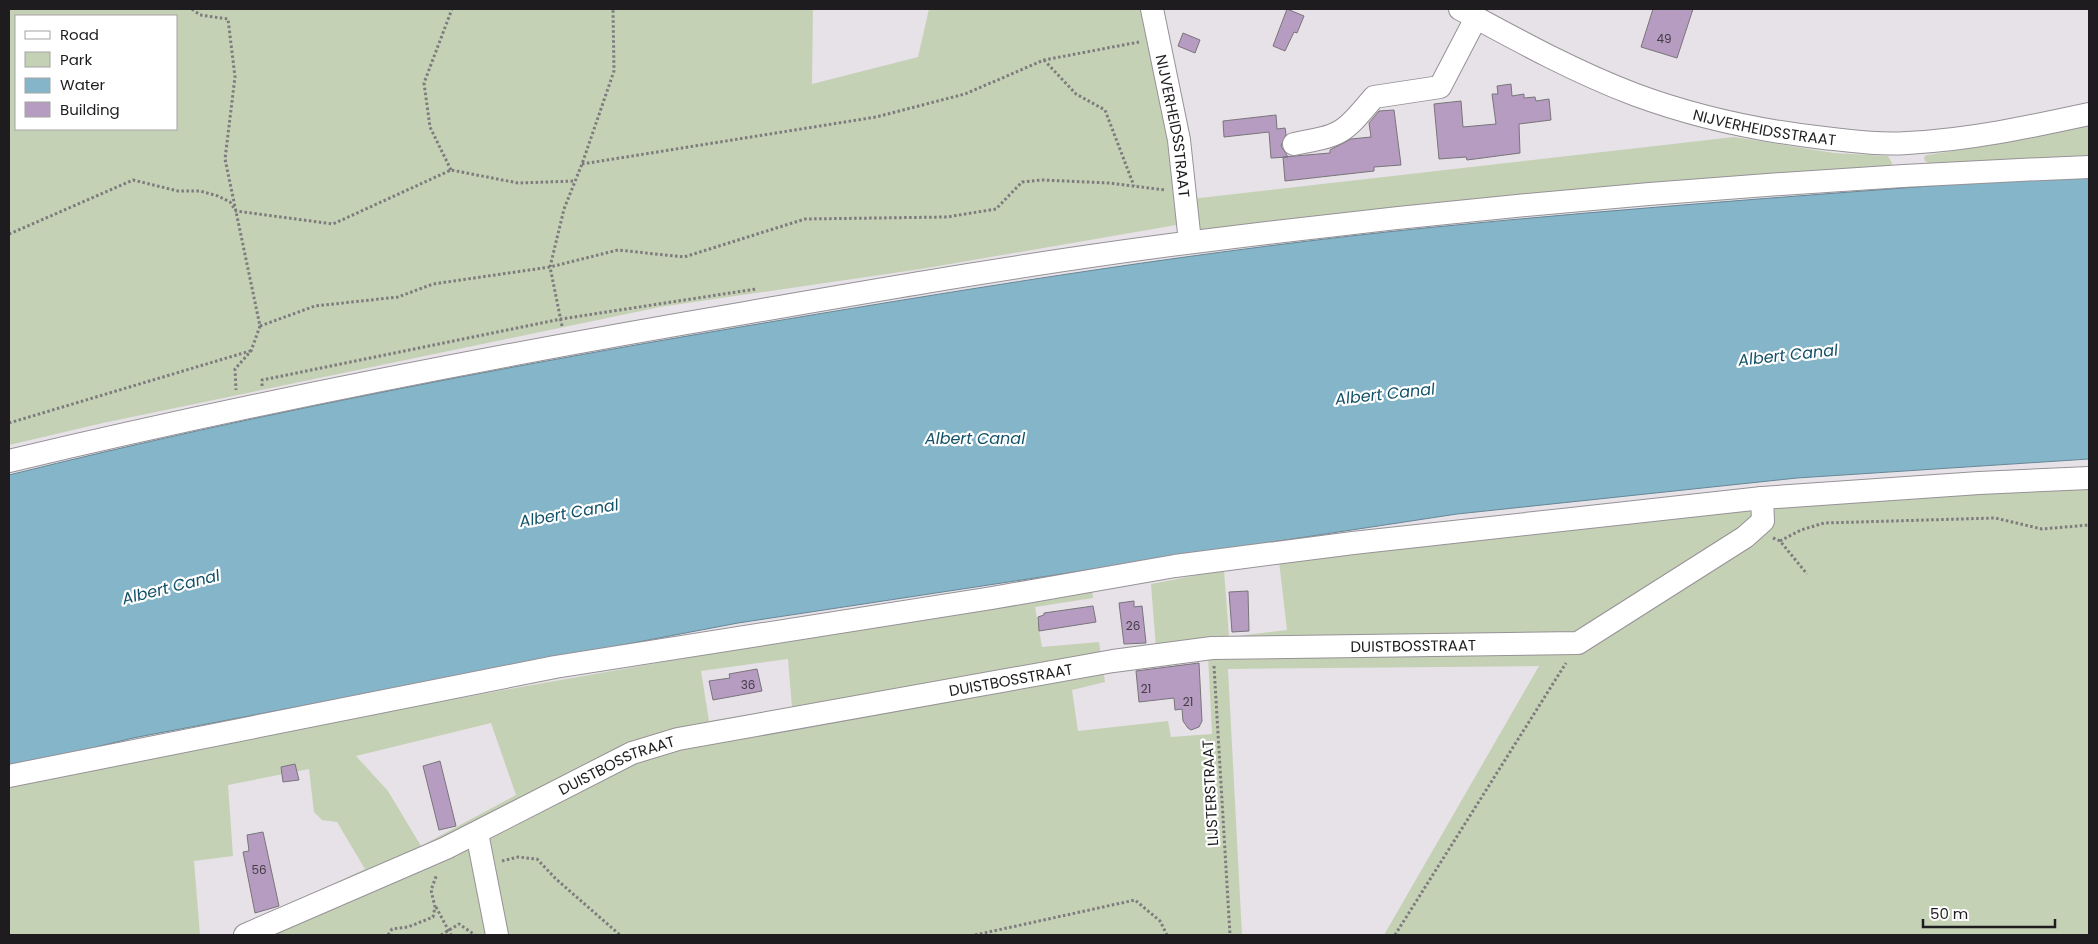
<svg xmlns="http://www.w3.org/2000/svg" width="2098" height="944" font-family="Poppins,sans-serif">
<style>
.green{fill:#c5d1b4;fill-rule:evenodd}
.water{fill:#85b5c9;stroke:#668796}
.building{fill:#b69cc0;stroke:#78757a}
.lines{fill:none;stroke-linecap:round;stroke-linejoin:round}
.minor-casing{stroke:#969297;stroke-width:24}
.path{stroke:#7e7b7f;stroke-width:3;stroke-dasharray:2.5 2.5;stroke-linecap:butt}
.minor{stroke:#fff;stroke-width:22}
.labels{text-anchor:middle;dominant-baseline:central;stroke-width:4.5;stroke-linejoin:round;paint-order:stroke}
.number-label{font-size:12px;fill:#443c47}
.street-label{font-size:15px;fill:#1e1c1f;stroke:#fff}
.water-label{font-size:16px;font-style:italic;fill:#125167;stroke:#fff}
</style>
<rect width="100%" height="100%" fill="#e6e2e8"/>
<path class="green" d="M9,9H813L812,84L918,57L929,9H1144L1188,223L921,269L660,307L103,423L9,445ZM16,16H176V129H16Z
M2089,125V156L1929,163L1925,161L1924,157L1927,155L1986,146Z
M1734,137L1834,153L1888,156L1892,163L1891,166L1202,233L1194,228L1191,199Z
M2089,485V935H1384L1539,666L1228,669L1242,935H263L316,912L314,893L365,869L337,822L322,820L314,812L309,769L228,785L233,856L194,861L200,935H9V786C368,710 730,650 1092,589L1093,598L1035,607L1042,647L1099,642L1105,682L1072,690L1078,731L1168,721L1171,737L1212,734L1208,655L1156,648L1151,584L1224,570L1229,637L1287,630L1279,561L1655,517ZM788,659L792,707L709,721L701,671ZM491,723L516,795L421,846L388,791L356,756Z"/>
<path class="water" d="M2089,174V459L1797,478L1457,514L738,623L133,738L9,768V475C262,412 519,364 776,321C991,285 1208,250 1425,228C1646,206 1868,191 2089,174Z"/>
<path class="building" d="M1287,9L1304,16L1297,33L1294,32L1285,51L1273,46Z
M1653,9H1693L1677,58L1641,47Z
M1183,33L1200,40L1195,53L1178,46Z
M1511,84L1512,96L1524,94V98L1535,97L1536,101L1549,99L1551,120L1519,124L1520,153L1467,160L1466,157L1439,159L1434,104L1461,101L1463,127L1496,124L1492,94H1498L1497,86Z
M1394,110L1401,165L1374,167V171L1285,181L1283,157L1330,153V150L1351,139L1371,137L1369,123L1379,111Z
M1276,115L1277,129L1285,128L1286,134L1281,146L1288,157L1271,158L1269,132L1224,137L1223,121Z
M1248,591L1249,631L1232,632L1229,592Z
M1134,601V607L1142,606L1146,643L1124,644L1119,603Z
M1093,606L1096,622L1039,631L1038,617L1044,615V613Z
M1199,663L1202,721L1199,727L1191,730L1188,728L1183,721L1182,709L1175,710L1174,698L1139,702L1136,671Z
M757,669L762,691L713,700L709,681L730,678L729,674Z
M440,761L456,826L439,830L423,766Z
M295,764L299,780L283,782L281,767Z
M263,832L279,906L255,913L243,852L249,851L247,835Z"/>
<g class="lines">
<defs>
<g id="minor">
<path id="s1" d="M1152,9L1179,140L1190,242"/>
<path id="s2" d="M1460,9C1517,40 1575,72 1636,95C1696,117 1761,131 1824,138C1851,141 1879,145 1907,143C1969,140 2029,127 2089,114"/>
<path d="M1294,144C1342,135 1342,135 1374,97L1440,87L1476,18"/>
<path d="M9,461C252,403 498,355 745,313C894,287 1043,261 1194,242C1491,204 1790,179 2089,167"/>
<path d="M9,776L555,667L992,598L1175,566L1353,543L1762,498L1979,483L2089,478"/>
<path d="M477,833L497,935"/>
<path id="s3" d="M245,935L446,848L632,753L678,739L1113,661L1212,648L1578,643L1745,537L1763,521L1762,498"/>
</g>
</defs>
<use href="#minor" class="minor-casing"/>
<path class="path" d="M192,9L200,15L228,19L235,77L225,159L260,326L251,351L235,369L236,390
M1044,60L1076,94L1105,110L1134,186
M582,164L876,117L965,94L1044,60L1139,42
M451,170L430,127L424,83L452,9
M9,234L133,180L178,191H200L218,196L230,202L236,211L333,224L451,170L518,183L575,181
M260,326L315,306L398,297L433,284L550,267L618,250L684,257L805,219L947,217L996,209L1022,182L1043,180L1109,183L1165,190
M562,326L550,267L564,209L582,164L614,71L613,9
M262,386V380L561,319L756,289
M9,423L250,351
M1773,538L1780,541L1807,574
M1780,541L1801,530L1824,523L1995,518L2042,529L2089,525
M1214,666L1230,935
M502,861L518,857L537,859L556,879L620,935
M436,907L451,935
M388,935L392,929L408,927L433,917L435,907L431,890L437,874
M441,935L459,924L475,935
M975,935L1135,900L1160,921L1167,935
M1395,935L1566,663"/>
<use href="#minor" class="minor"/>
</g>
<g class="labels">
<g class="number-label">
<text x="1664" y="38">49</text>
<text x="1133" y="625">26</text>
<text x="748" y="684">36</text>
<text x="1146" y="688">21</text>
<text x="1188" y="701">21</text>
<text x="259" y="869">56</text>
</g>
<g class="street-label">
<text stroke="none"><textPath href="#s1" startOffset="119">NIJVERHEIDSSTRAAT</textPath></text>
<text stroke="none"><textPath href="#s2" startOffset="329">NIJVERHEIDSSTRAAT</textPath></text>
<text stroke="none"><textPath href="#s3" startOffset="1219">DUISTBOSSTRAAT</textPath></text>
<text stroke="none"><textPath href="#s3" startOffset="814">DUISTBOSSTRAAT</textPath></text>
<text stroke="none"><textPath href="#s3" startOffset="409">DUISTBOSSTRAAT</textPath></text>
<text transform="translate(1210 793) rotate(-93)">LIJSTERSTRAAT</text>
</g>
<g class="water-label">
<text transform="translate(1788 355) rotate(-6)">Albert Canal</text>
<text transform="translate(1385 394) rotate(-6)">Albert Canal</text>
<text x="975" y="438">Albert Canal</text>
<text transform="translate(569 513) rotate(-10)">Albert Canal</text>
<text transform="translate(171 587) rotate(-14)">Albert Canal</text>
</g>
</g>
<rect width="2098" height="944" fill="none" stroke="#1e1c1f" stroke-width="20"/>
<rect x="15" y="15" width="162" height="115" fill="#ffffff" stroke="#a5a4a5"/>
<rect x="25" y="31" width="25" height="8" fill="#ffffff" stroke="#a5a4a5"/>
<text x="60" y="40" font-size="15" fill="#1e1c1f">Road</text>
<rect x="25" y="52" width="25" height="15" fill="#c5d1b4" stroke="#a5a4a5"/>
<text x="60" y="65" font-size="15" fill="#1e1c1f">Park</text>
<rect x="25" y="78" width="25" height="15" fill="#85b5c9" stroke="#a5a4a5"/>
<text x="60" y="90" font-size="15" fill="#1e1c1f">Water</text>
<rect x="25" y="102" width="25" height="15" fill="#b69cc0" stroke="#a5a4a5"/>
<text x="60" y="115" font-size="15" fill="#1e1c1f">Building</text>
<path d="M1923 919v8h132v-8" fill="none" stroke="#1e1c1f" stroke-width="2.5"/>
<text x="1930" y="919" font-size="15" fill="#1e1c1f" stroke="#ffffff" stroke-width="4" paint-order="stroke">50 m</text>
</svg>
